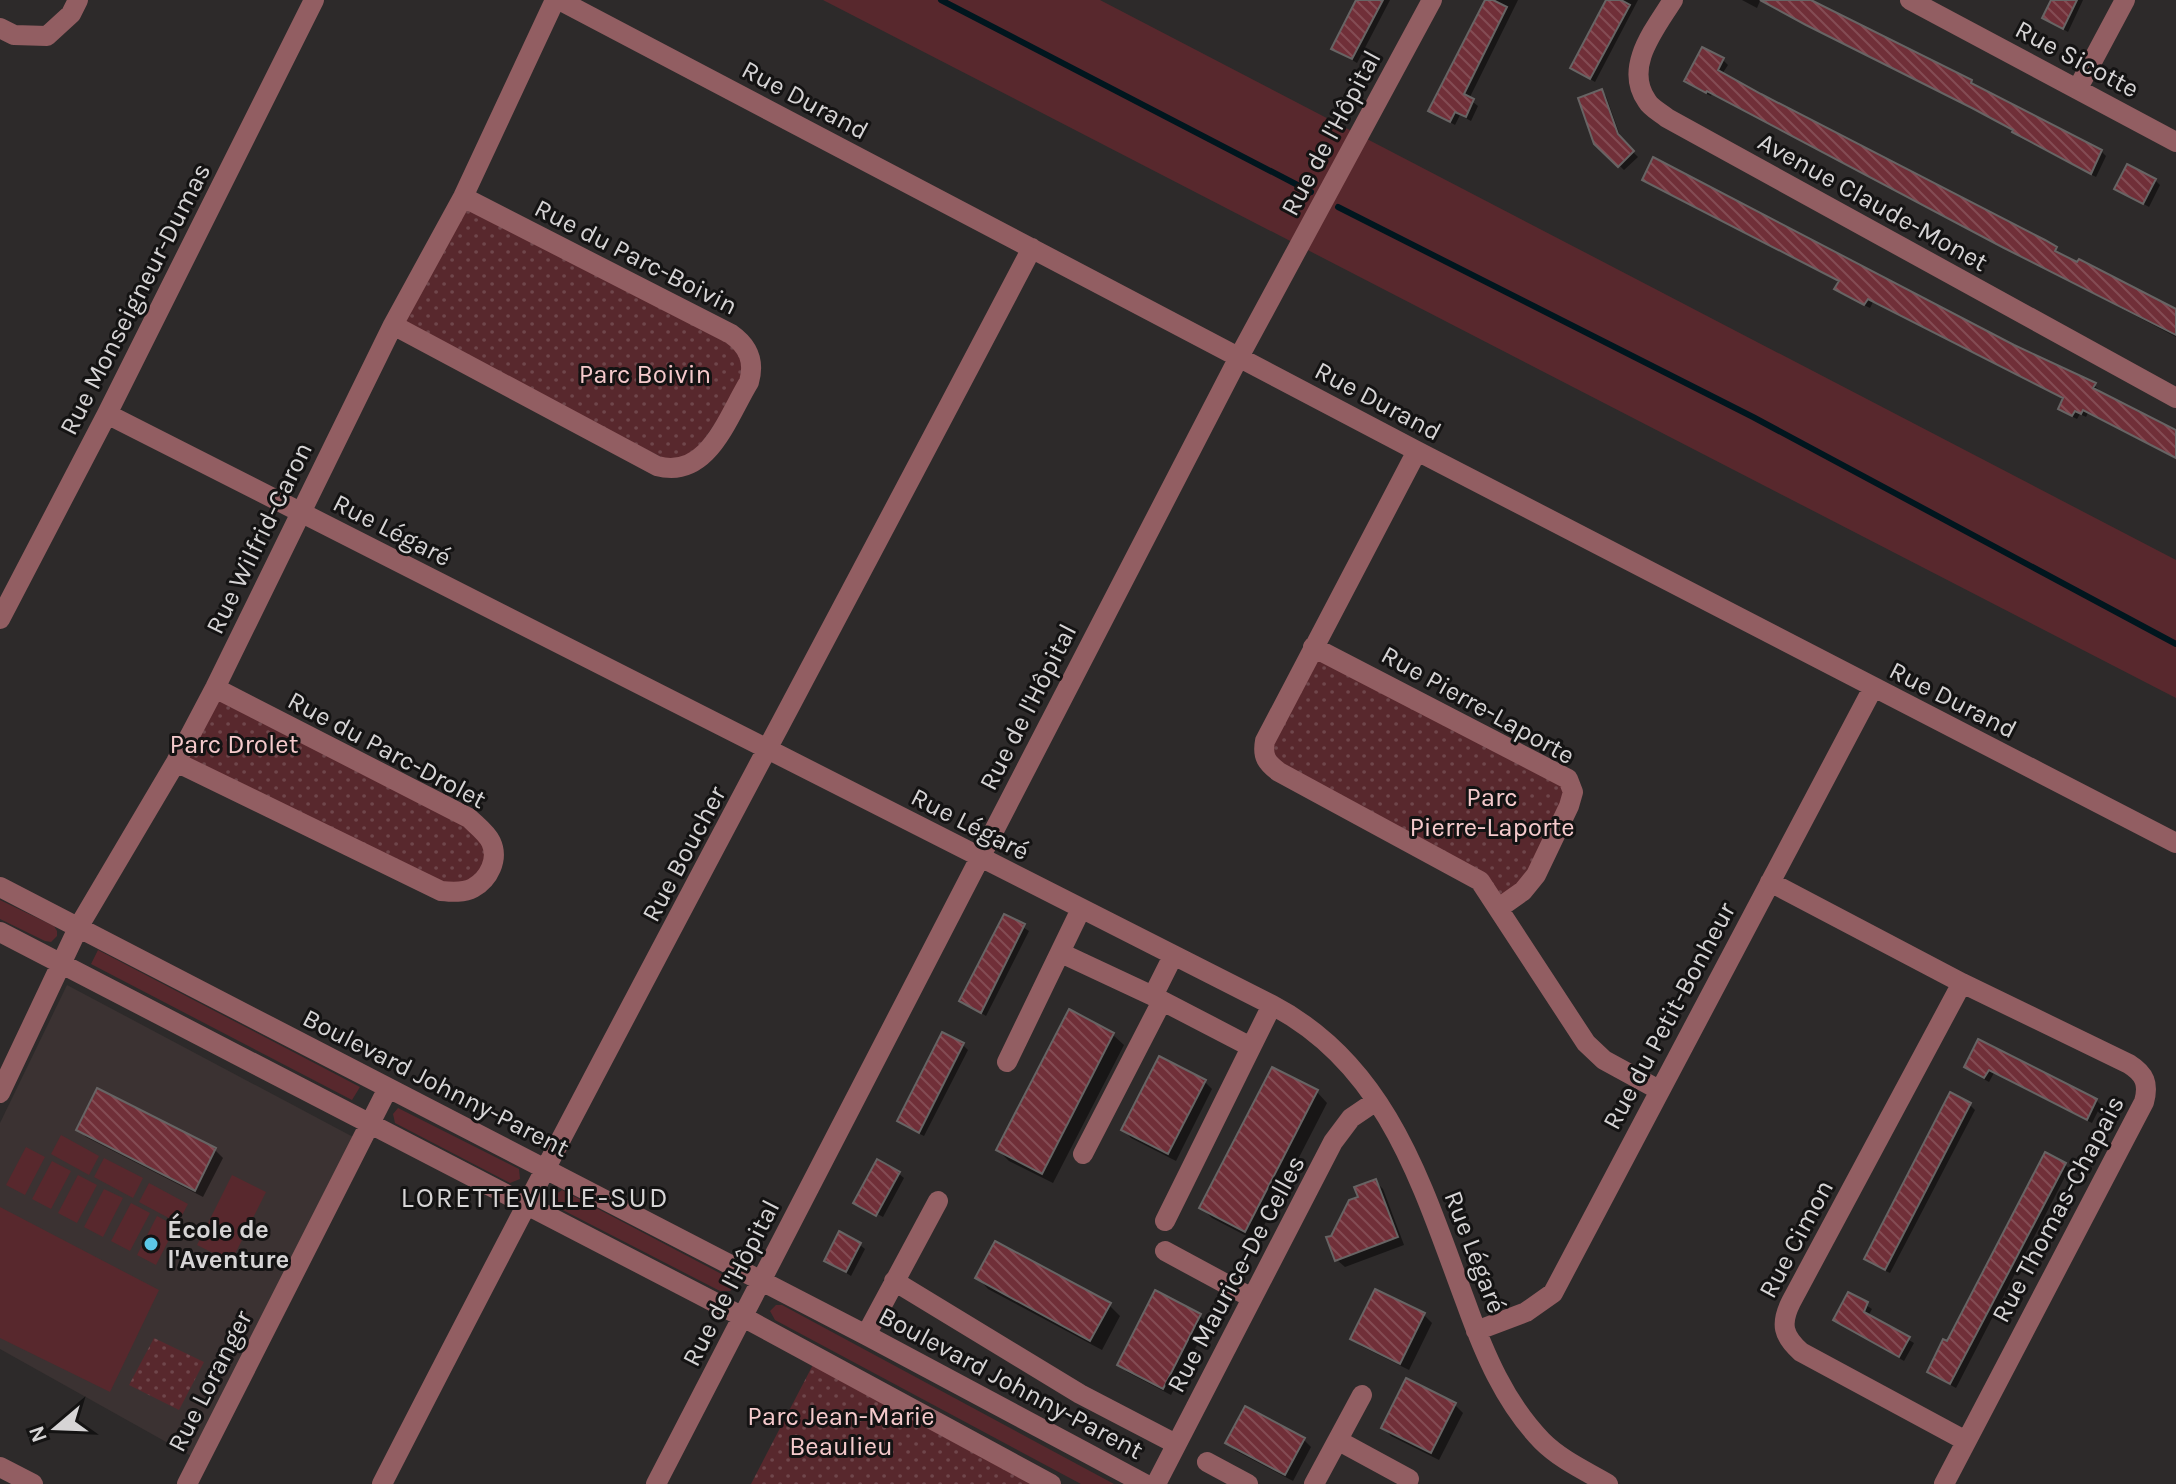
<svg xmlns="http://www.w3.org/2000/svg" width="2176" height="1484" font-family="Karla,sans-serif">
<style>
.built{fill:#3b3232}
.grass{fill:#58282d}
.park{fill:url(#park-dots)}
.shadow{fill:#0007}
.lines{fill:none;stroke-linecap:round;stroke-linejoin:round}
.stream{stroke:#00161e;stroke-width:6}
.building{fill:url(#building-back-hatch);stroke:#676464;stroke-width:2}
.minor{stroke:#925e62;stroke-width:20}
.poi-dot{fill:#5cc7e7;stroke:#141313;stroke-width:3}
.labels{text-anchor:middle;dominant-baseline:central;stroke-width:6;stroke-linejoin:round;paint-order:stroke}
.street-label{font-size:26px;fill:#d6d4d5;stroke:#141313}
.park-label{font-size:26px;fill:#f5cacc;stroke:#141313}
.poi-label{font-size:26px;font-weight:bold;fill:#d6d4d5;stroke:#141313;text-anchor:start}
.neighbourhood-label{font-size:28px;letter-spacing:2px;fill:#d6d4d5;stroke:#141313}
</style>
<defs>
<pattern id="park-dots" width="8" height="8" patternUnits="userSpaceOnUse" patternTransform="scale(2)"><rect width="8" height="8" fill="#58282d"/><path d="M2 2h.1M6 6h.1" fill="none" stroke="#6f464b" stroke-width="1.8" stroke-linecap="round"/></pattern>
<pattern id="building-back-hatch" width="6" height="6" patternUnits="userSpaceOnUse" patternTransform="scale(2)"><rect width="6" height="6" fill="#702f38"/><path d="M-1 5l2 2M0 0l6 6M5-1l2 2" fill="none" stroke="#844c54"/></pattern>
</defs>
<rect width="100%" height="100%" fill="#2d2a2a"/>
<path class="built" d="M67,985L355,1138L193,1457L0,1349V1123Z"/>
<path class="grass" d="M823,0H1100L2176,560V698Z
M0,900L54,926L57,931V936L51,942L45,941L0,919Z
M98,950L360,1087L352,1100L91,964Z
M398,1108L519,1169L520,1179L510,1183L395,1123L393,1114Z
M61,1135L99,1156L89,1175L51,1154Z
M26,1147L45,1157L25,1195L6,1185Z
M104,1158L143,1178L133,1198L94,1177Z
M52,1161L71,1171L51,1209L32,1199Z
M78,1175L97,1185L77,1223L58,1213Z
M232,1175L266,1192L231,1262L197,1245Z
M149,1183L188,1204L178,1223L139,1202Z
M104,1189L123,1198L103,1237L84,1227Z
M562,1190L731,1279L734,1288L730,1291H720L555,1206L552,1197Z
M131,1203L150,1213L130,1251L111,1241Z
M0,1207L159,1290L110,1392L0,1338Z
M157,1216L176,1226L156,1265L137,1255Z
M776,1305H782L1114,1484H1081L775,1320L770,1311Z"/>
<path class="park" d="M463,197L731,334L753,369L684,468L393,325Z
M1313,647L1568,779L1536,875L1499,908L1480,881L1279,772L1265,741Z
M215,688L469,818L495,855L457,892L176,762Z
M154,1338L204,1362L179,1410L129,1385Z
M817,1357L1051,1484H751Z"/>
<path class="shadow" d="M1359,0H1390L1357,63L1334,49Z
M1486,0H1518L1469,99L1478,106L1471,121L1460,115L1455,125L1431,111Z
M1608,0H1638L1595,82L1572,68Z
M1742,0H1809L2101,151L2106,156L2096,177L2019,137L2015,131L1979,112L1760,1L1757,8Z
M2054,0H2083L2068,32L2045,18Z
M1723,60L1728,65L1722,74L2056,249L2060,256L2176,311V337L1712,94L1711,96L1691,86L1687,81Z
M1601,91L1606,96L1622,141L1638,157L1624,170L1596,143Z
M1644,180L2094,385L2099,390L2098,392L2176,432V459L2088,413L2086,417L2080,414L2077,419L2065,413L2060,408L2065,399L1873,302L1870,308L1842,294L1837,289L1840,282L1649,184Z
M2155,180L2160,185L2149,207L2117,188Z
M1005,916L1029,931L986,1016L962,1001Z
M1113,1035L1124,1045L1053,1183L1009,1161L998,1150Z
M1979,1041L2096,1100L2101,1105L2092,1123L1994,1073L1989,1082L1971,1072L1966,1067Z
M963,1045L968,1050L924,1136L904,1126L899,1121Z
M1204,1081L1212,1089L1176,1161L1131,1138L1124,1130Z
M1317,1092L1327,1103L1256,1241L1212,1218L1202,1208Z
M1970,1105L1975,1110L1890,1273L1871,1264L1867,1259Z
M78,1129L215,1150L223,1158L203,1197L86,1137Z
M2065,1164L2069,1169L1956,1388L1934,1376L1929,1371Z
M899,1174L904,1178L883,1217L859,1204Z
M1375,1181L1383,1189L1404,1245L1345,1267L1337,1260L1360,1198Z
M860,1245L865,1249L851,1276L826,1260Z
M978,1278L1109,1305L1120,1316L1102,1350L988,1289Z
M1376,1291L1424,1315L1432,1323L1409,1370L1361,1346L1353,1338Z
M1849,1294L1872,1309L1868,1316L1914,1343L1904,1361L1835,1320Z
M1200,1316L1208,1324L1171,1395L1127,1372L1119,1365Z
M1407,1381L1455,1405L1463,1413L1439,1460L1391,1436L1384,1428Z
M1303,1439L1311,1447L1293,1481L1236,1451L1228,1443Z"/>
<g class="lines">
<path class="stream" d="M941,0L1311,192
M1338,207L1753,417L2176,644"/>
</g>
<path class="building" d="M1356,0H1383L1352,59L1331,49Z
M1485,0H1493L1507,7L1464,94L1474,99L1466,117L1455,112L1450,122L1428,111Z
M1606,0H1621L1630,5L1590,79L1570,68Z
M1760,0H1811L1972,80L1971,83L2102,150L2091,174L2012,132L2013,130L1972,108L1806,25Z
M2051,0H2077L2063,29L2042,18Z
M1702,47L1724,58L1718,70L1761,94L2045,240L2057,247L2055,251L2077,262L2079,259L2176,309V335L2004,248L1707,91L1706,93L1684,81Z
M1602,89L1618,134L1634,151L1618,167L1594,144L1578,98Z
M1653,157L2014,345L2096,383L2093,388L2176,430V458L2083,410L2081,414L2075,411L2072,416L2058,409L2063,398L1868,299L1864,305L1834,289L1839,281L1642,180Z
M2127,164L2156,179L2143,204L2114,189Z
M1004,914L1025,924L981,1013L959,1001Z
M1069,1009L1114,1033L1042,1174L996,1150Z
M942,1032L964,1043L919,1133L897,1121Z
M1978,1039L2097,1099L2087,1120L1989,1070L1984,1078L1964,1067Z
M1159,1056L1206,1080L1168,1154L1121,1130Z
M1272,1067L1318,1090L1245,1232L1199,1208Z
M97,1088L216,1148L195,1191L76,1130Z
M1950,1092L1971,1103L1885,1270L1864,1259Z
M2045,1152L2066,1163L1950,1384L1927,1372L1943,1339L1947,1341Z
M877,1159L900,1172L876,1216L853,1203Z
M1376,1179L1398,1237L1335,1261L1326,1237L1331,1236L1349,1200L1358,1197L1354,1187Z
M839,1231L861,1243L846,1272L824,1261Z
M995,1241L1111,1303L1090,1341L975,1278Z
M1375,1289L1425,1313L1400,1364L1350,1339Z
M1155,1290L1201,1314L1163,1389L1117,1365Z
M1848,1292L1868,1302L1864,1312L1910,1337L1899,1357L1833,1320Z
M1406,1378L1456,1403L1431,1453L1381,1428Z
M1245,1406L1305,1438L1285,1475L1225,1443Z"/>
<g class="lines">
<path class="minor" d="M559,0L1417,451L2176,843
M1673,0C1655,29 1623,67 1647,101C1651,108 1661,113 1667,118L2176,398
M1910,0L2176,142
M0,28L14,35L47,36L71,14L78,0
M2078,88L2125,0
M393,325L657,466C708,480 727,418 749,382C755,361 748,346 731,334L463,197
M107,414L1272,1005C1389,1066 1423,1189 1466,1303C1484,1353 1505,1403 1542,1441C1561,1460 1586,1471 1608,1484
M1417,451L1265,741C1262,757 1267,763 1279,772L1480,881L1586,1043L1604,1060L1659,1090
M0,619L107,414L314,0
M1313,647L1568,779L1573,792L1569,806L1536,875L1523,891L1499,908
M176,762L441,891C452,892 464,893 473,888C489,879 499,859 491,842C487,833 476,825 469,818L215,688
M1770,882L1962,983L2129,1064C2145,1074 2149,1084 2144,1102L1944,1484
M0,887L866,1335L1145,1484
M0,932L743,1317L1051,1484
M1061,953L1153,996L1251,1047
M1962,983L1791,1302C1780,1324 1783,1336 1801,1352L1966,1441
M1153,996L1173,956
M1007,1062L1081,909
M0,1093L79,926L176,762L215,688L393,325L463,197L555,0
M1083,1154L1162,1001
M1165,1221L1272,1005
M1165,1251L1252,1298
M894,1281L1080,1394L1176,1444
M1476,1331L1526,1312L1553,1293L1873,688
M866,1335L938,1201
M1339,1441L1409,1479
M1207,1462L1248,1484
M0,1467L33,1484
M187,1484L388,1088
M382,1484C594,1070 816,660 1032,248
M656,1484L1239,357L1432,0
M1156,1484L1333,1142L1351,1118L1376,1101
M1314,1484L1362,1395"/>
</g>
<circle class="poi-dot" cx="151" cy="1244" r="8"/>
<g class="labels">
<g class="street-label">
<text transform="translate(2077 59) rotate(28)">Rue Sicotte</text>
<text transform="translate(805 100) rotate(28)">Rue Durand</text>
<text transform="translate(1331 133) rotate(-62)">Rue de l'Hôpital</text>
<text transform="translate(1873 202) rotate(29)">Avenue Claude-Monet</text>
<text transform="translate(636 257) rotate(27)">Rue du Parc-Boivin</text>
<text transform="translate(135 299) rotate(-63)">Rue Monseigneur-Dumas</text>
<text transform="translate(1378 401) rotate(28)">Rue Durand</text>
<text transform="translate(392 530) rotate(27)">Rue Légaré</text>
<text transform="translate(259 538) rotate(-64)">Rue Wilfrid-Caron</text>
<text transform="translate(1953 700) rotate(27)">Rue Durand</text>
<text transform="translate(1478 705) rotate(29)">Rue Pierre-Laporte</text>
<text transform="translate(1028 707) rotate(-63)">Rue de l'Hôpital</text>
<text transform="translate(387 750) rotate(28)">Rue du Parc-Drolet</text>
<text transform="translate(970 824) rotate(27)">Rue Légaré</text>
<text transform="translate(684 854) rotate(-62)">Rue Boucher</text>
<text transform="translate(1669 1016) rotate(-62)">Rue du Petit-Bonheur</text>
<text transform="translate(436 1083) rotate(27)">Boulevard Johnny-Parent</text>
<text transform="translate(2058 1209) rotate(-62)">Rue Thomas-Chapais</text>
<text transform="translate(1796 1239) rotate(-62)">Rue Cimon</text>
<text transform="translate(1475 1252) rotate(69)">Rue Légaré</text>
<text transform="translate(1236 1274) rotate(-62)">Rue Maurice-De Celles</text>
<text transform="translate(731 1283) rotate(-63)">Rue de l'Hôpital</text>
<text transform="translate(210 1381) rotate(-63)">Rue Loranger</text>
<text transform="translate(1011 1383) rotate(28)">Boulevard Johnny-Parent</text>
</g>
<g class="park-label">
<text x="645" y="374">Parc Boivin</text>
<text x="234" y="744">Parc Drolet</text>
<text x="1492" y="797">Parc<tspan x="1492" dy="30">Pierre-Laporte</tspan></text>
<text x="841" y="1416">Parc Jean-Marie<tspan x="841" dy="30">Beaulieu</tspan></text>
</g>
<g class="poi-label">
<text x="167" y="1229">École de<tspan x="167" dy="30">l'Aventure</tspan></text>
</g>
<g class="neighbourhood-label">
<text x="535" y="1197">LORETTEVILLE-SUD</text>
</g>
</g>
<g transform="translate(56 1428) rotate(251)" stroke="#141313" stroke-width="6" paint-order="stroke">
<path d="M0-6L14 30L0 20L-14 30Z" fill="#d6d4d5"/>
<text y="-12" font-size="22" font-weight="bold" text-anchor="middle" fill="#d6d4d5">N</text>
</g>
</svg>
